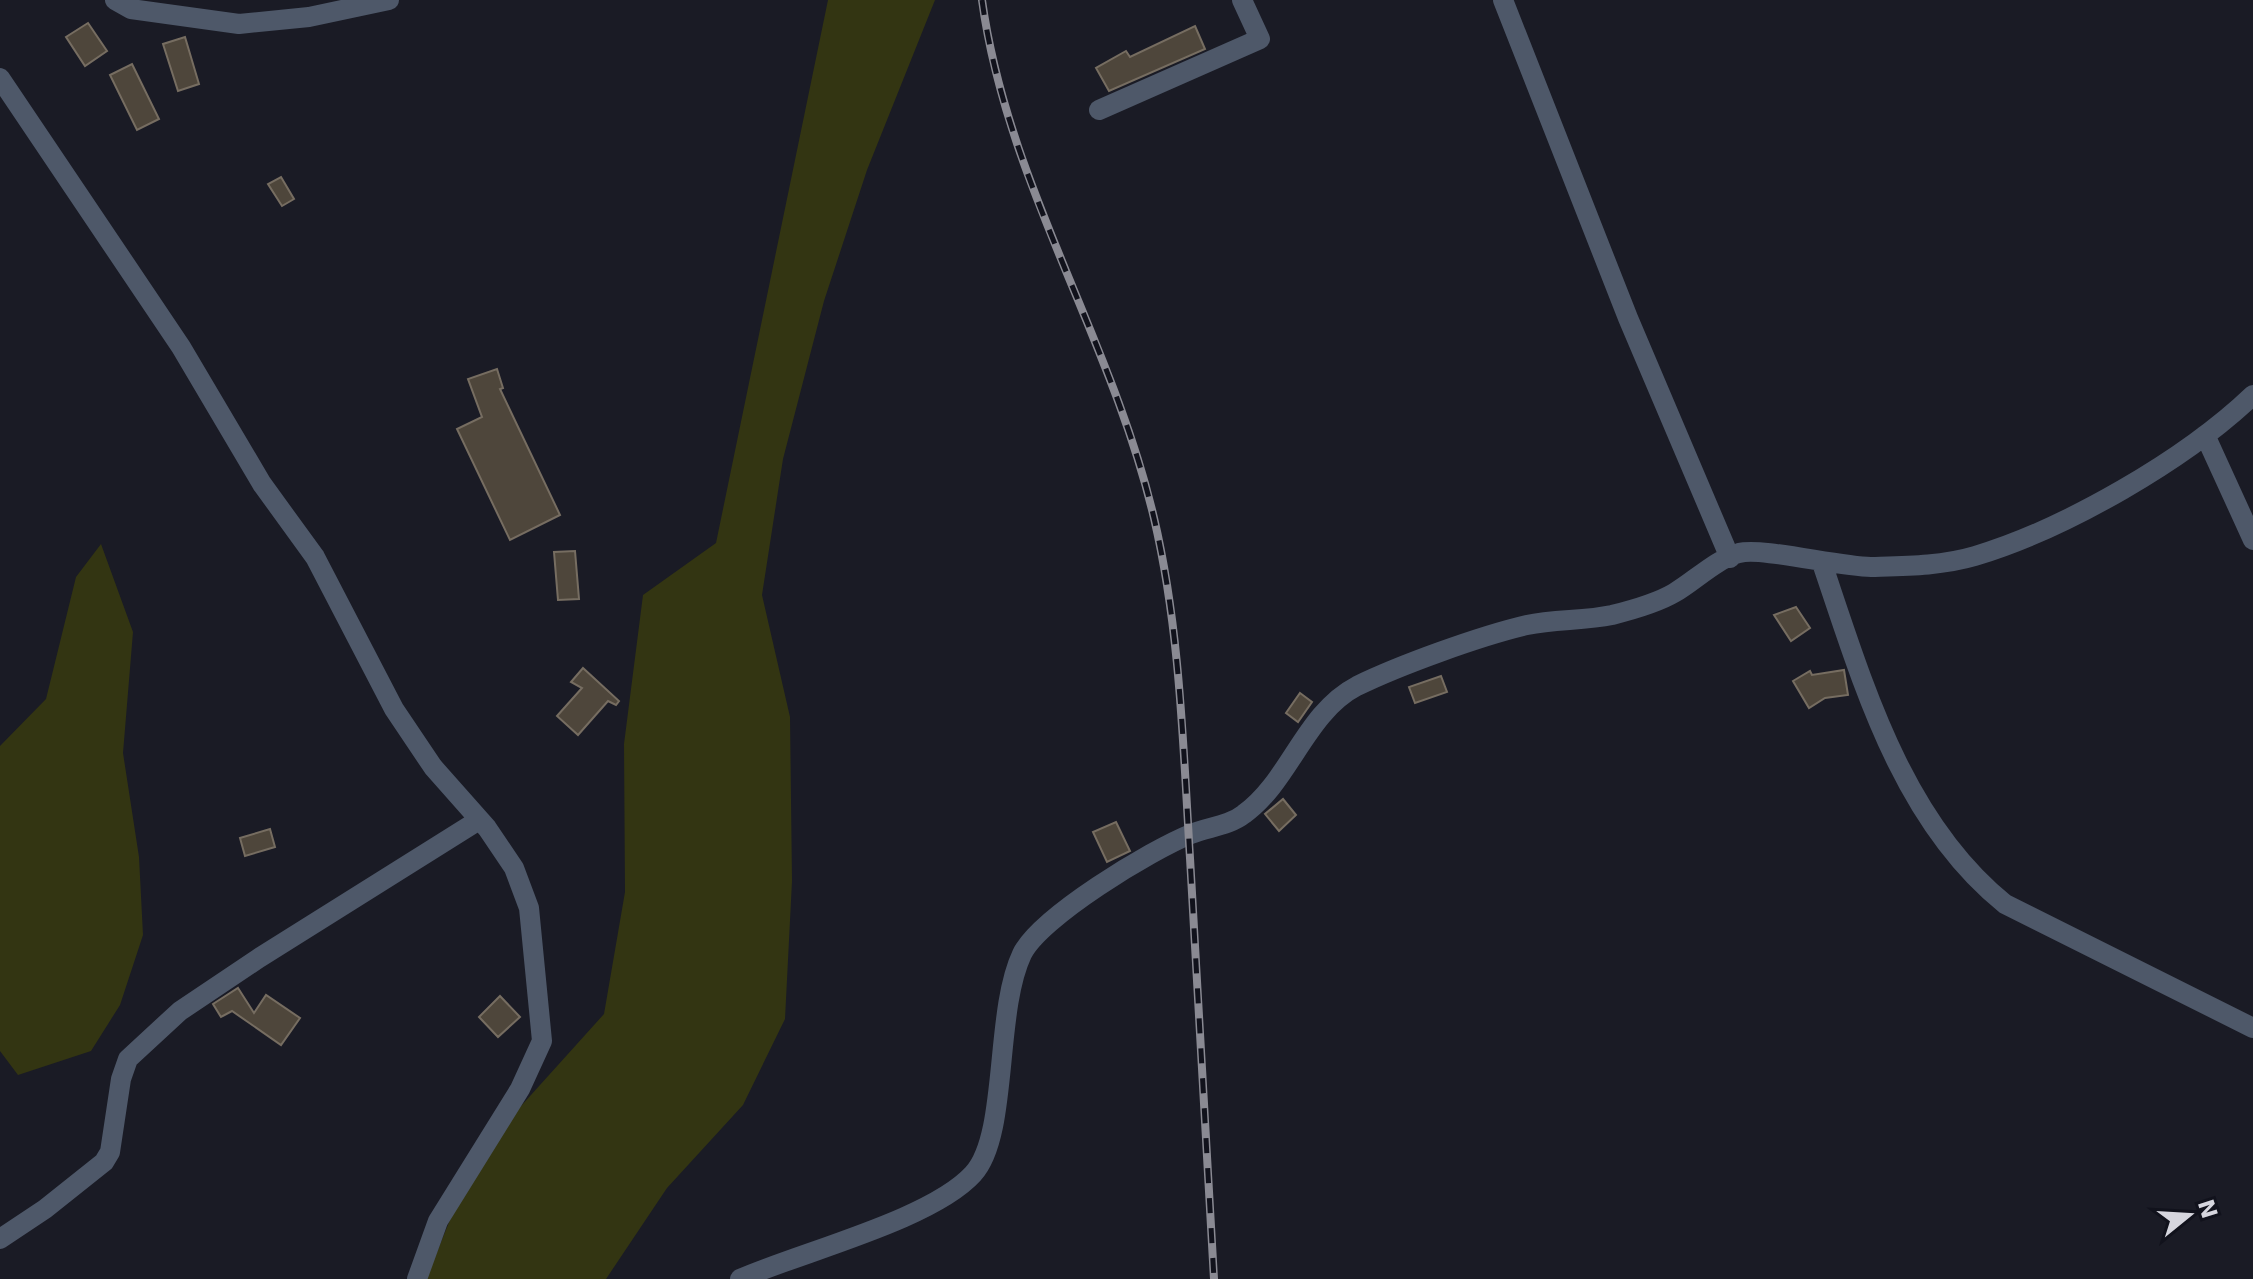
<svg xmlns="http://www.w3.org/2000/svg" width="2253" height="1279" font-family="'DejaVu Sans',sans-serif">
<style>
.green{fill:#333512}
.building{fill:#4e463b;stroke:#766d61;stroke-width:2}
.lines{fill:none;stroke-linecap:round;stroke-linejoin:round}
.street{stroke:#4e5869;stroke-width:20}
.rail-casing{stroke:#8a8a93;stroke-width:8}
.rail{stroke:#11121c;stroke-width:5;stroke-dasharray:15;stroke-linecap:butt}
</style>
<rect width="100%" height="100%" fill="#1a1b25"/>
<path class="green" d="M828,0H935L867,170L824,301L783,459L762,595L790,717L792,881L785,1019L743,1105L667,1188L606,1279H426L476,1156L604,1014L625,892L624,744L643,595L716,543Z
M101,544L133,632L123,753L139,857L143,935L120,1005L91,1051L18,1075L0,1051V746L46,699L76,577Z"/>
<path class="building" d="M88,23L107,51L85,66L66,37Z
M1195,26L1205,49L1109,91L1096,68L1126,51L1130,57Z
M185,37L199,84L178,91L163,44Z
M132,64L159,119L137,130L110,75Z
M281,177L294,199L282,206L268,184Z
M497,369L503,388L500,389L560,515L510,540L457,429L482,417L468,379Z
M575,551L579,599L558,600L554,552Z
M1796,607L1810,628L1791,641L1774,615Z
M583,668L619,701L616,705L608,701L578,735L557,716L582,688L571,682Z
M1844,670L1848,695L1825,698L1809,708L1793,681L1810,671L1812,675Z
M1441,676L1447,692L1415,703L1409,687Z
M1300,693L1312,702L1298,722L1286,713Z
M1283,799L1296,815L1279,831L1265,814Z
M1116,822L1130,851L1107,862L1093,832Z
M270,829L275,847L245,856L240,838Z
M238,988L254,1013L266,995L300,1018L281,1045L232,1011L221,1017L213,1004Z
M500,996L520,1017L498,1037L479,1017Z"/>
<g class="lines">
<path class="street" d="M115,0L131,9L239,24L309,17L389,0
M1503,0L1628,318L1730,558
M0,78L181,347L262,484L315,557L394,709L433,767L487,828L514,868L529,908L542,1041L520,1089L438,1221L417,1279
M1099,110L1260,39L1242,0
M2205,435L2253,540
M1822,563C1863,684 1902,821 2005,904L2253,1028
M0,1239L45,1209L104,1162L110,1152L121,1079L128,1059L180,1011L259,958L479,820
M740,1279C801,1252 931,1220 973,1174C1009,1135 994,1013 1022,954C1040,917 1151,850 1191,834C1208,827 1229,826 1244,814C1290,781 1305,713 1357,686C1400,665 1480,636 1527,625C1555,619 1584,621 1612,615C1632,610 1657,603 1674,593C1696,580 1715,560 1739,553C1762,547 1839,567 1871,567C1906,566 1941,566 1975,556C2065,529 2185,460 2253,395"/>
<defs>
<path id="rail" d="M982,0C1007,183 1112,339 1154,518C1180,629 1183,744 1190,858C1198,998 1206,1139 1214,1279"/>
</defs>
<use href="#rail" class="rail-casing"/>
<use href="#rail" class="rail"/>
</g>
<g transform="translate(2189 1215) rotate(72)" stroke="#11121c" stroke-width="6" paint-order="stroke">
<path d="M0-6L14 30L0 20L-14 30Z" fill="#d6d6de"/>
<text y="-12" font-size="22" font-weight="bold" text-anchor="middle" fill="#d6d6de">N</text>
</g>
</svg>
